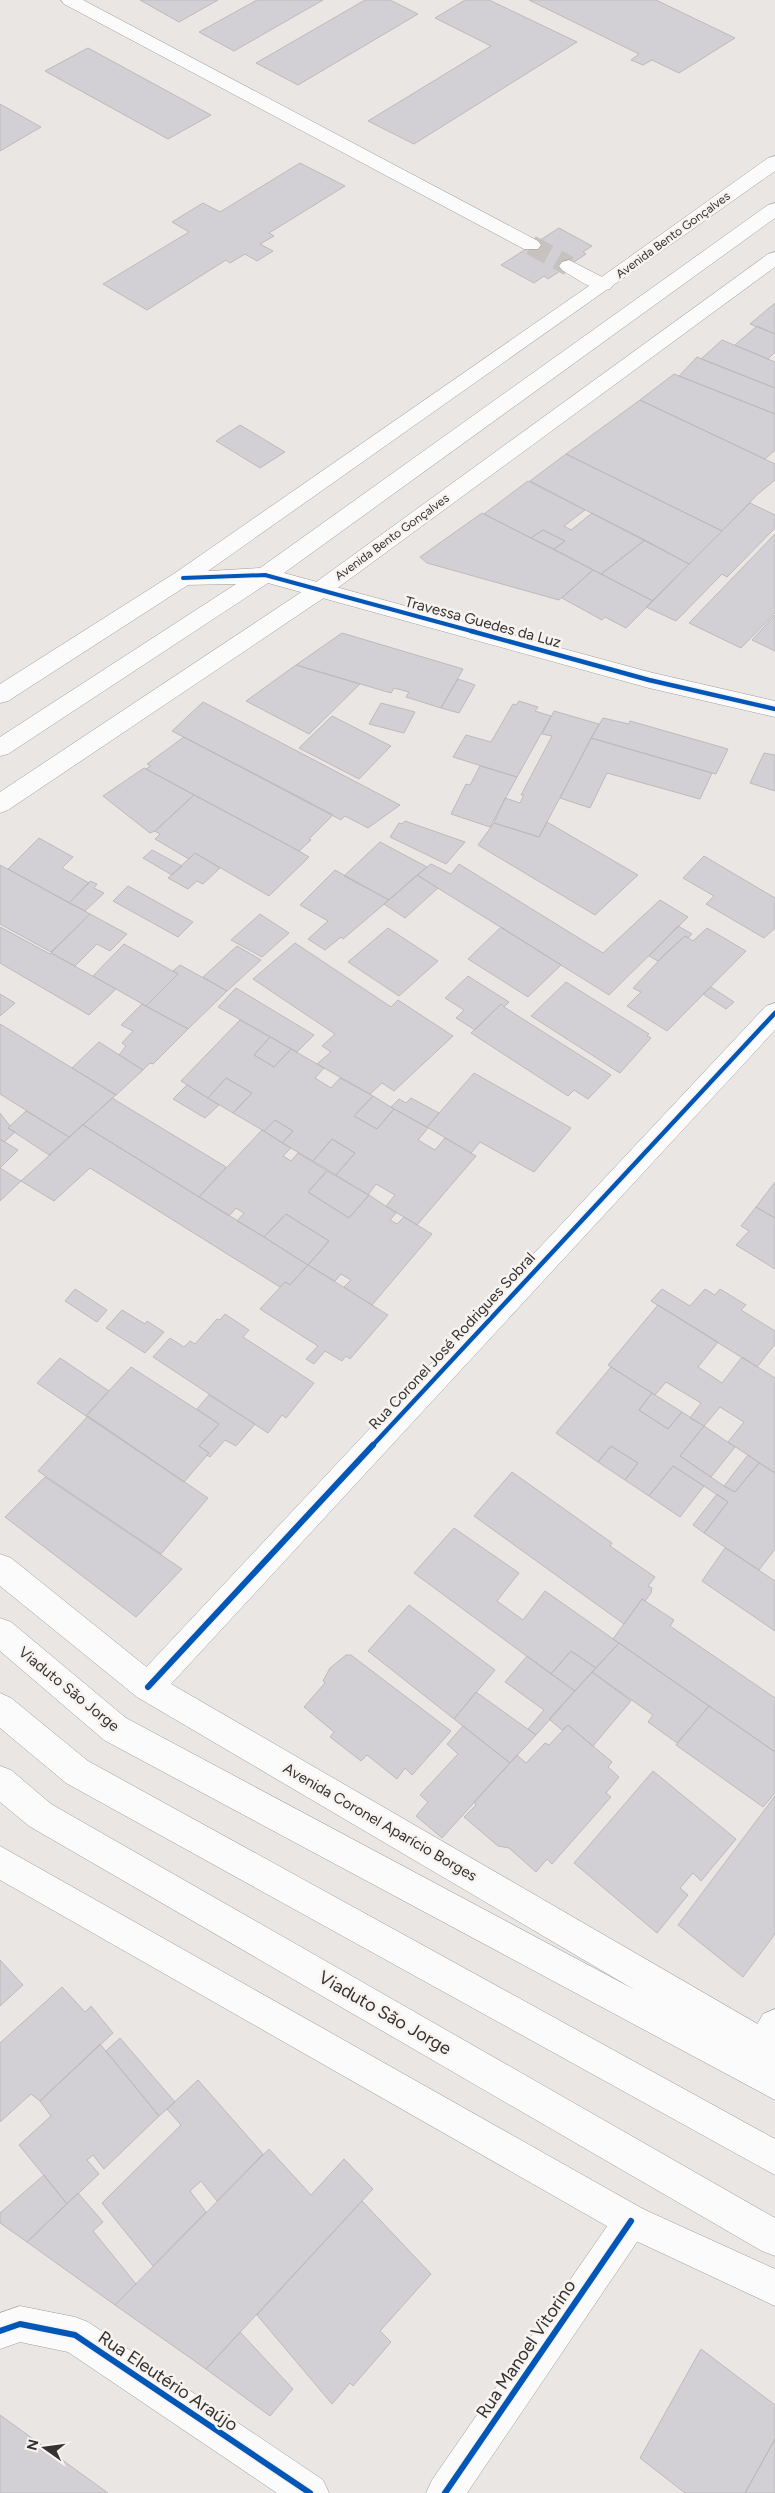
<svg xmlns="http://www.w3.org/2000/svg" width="775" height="2493" font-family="Figtree,sans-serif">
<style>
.building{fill:#d3d0d5;stroke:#bcbaba}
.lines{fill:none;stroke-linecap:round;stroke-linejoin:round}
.minor-tunnel{stroke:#c5c2c0;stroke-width:20;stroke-dasharray:20 10;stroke-linecap:butt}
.minor-casing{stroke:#9f9d9c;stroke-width:1}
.major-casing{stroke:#9f9d9c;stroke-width:1}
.minor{fill:#fcfbfb;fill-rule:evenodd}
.major{fill:#fcfbfb;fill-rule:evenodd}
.cycleway-far2-casing{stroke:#f7f3f0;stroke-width:6}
.cycleway-far1-casing{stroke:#f7f3f0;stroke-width:8}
.cycleway-casing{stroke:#f7f3f0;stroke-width:9}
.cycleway-far2{stroke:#0057b8;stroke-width:4}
.cycleway-far1{stroke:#0057b8;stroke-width:4.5}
.cycleway{stroke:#0057b8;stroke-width:6}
.labels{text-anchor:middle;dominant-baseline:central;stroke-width:5;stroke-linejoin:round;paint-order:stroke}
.far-street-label{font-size:12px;fill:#343231;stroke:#f7f3f0}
.street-label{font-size:15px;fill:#343231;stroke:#f7f3f0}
.near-street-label{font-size:18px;fill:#343231;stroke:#f7f3f0}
</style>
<rect width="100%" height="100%" fill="#e9e6e4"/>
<path class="building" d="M140,0H218L179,22Z
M257,0H323L234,51L199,32Z
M365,0H390L418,14L298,85L256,63Z
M465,0H489L577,42L414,144L368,121L491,46L435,18Z
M529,0H656L735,38L679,73L652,60L643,65L631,60L639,54Z
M88,48L211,115L168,139L45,71Z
M0,104L41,127L0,151Z
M300,163L345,186L269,233L274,236L260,244L273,251L257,261L245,254L230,263L226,260L147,310L103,284L189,232L172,222L203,203L220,212Z
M559,228L592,246L583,252L586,254L548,279L544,276L534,283L501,265Z
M775,303V334L750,324Z
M757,326L775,334V352L768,359L735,345Z
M722,340L775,362V388L701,359Z
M697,357L775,388V414L679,376Z
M674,374L775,414V450L765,459L640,400Z
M640,400L775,464V480L758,494L722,531L566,454Z
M240,425L285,452L260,468L216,441Z
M566,454L722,531L689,564L530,481Z
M528,481L585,510L564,526L571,530L592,513L645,540L601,574L554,549L565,541L543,530L531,538L484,514Z
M750,503L775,515V528L727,577L722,574L676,621L646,607Z
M482,513L484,514L593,570L559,600L427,563L420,557Z
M543,530L565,541L554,549L531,538Z
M775,534V613L741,648L689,623Z
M645,540L689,564L653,601L601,574Z
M593,570L601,574L653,601L626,628L605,617L602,620L562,598Z
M775,615V651L752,640Z
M342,633L463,669L441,708L406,697L409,692L394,688L391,693L296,665Z
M296,665L360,684L309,734L246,701Z
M458,679L475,685L459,713L441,708Z
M519,701L538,707L535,711L551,716L517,777L453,757L466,735L491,742L513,704L516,705Z
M203,702L232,717L400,805L368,828L345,816L341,820L172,731Z
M381,703L415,712L404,733L369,724Z
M554,711L599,724L539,837L494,823L505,798L520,803L524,795H521L552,736L542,734Z
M332,716L391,746L359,779L299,748Z
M603,718L629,724L630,721L728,749L716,774L591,738Z
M184,737L284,789L333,815L309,839L311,840L299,851L146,769L151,766L147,764Z
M591,738L712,773L700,799L607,773L590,808L560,798Z
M764,753L775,755V791L750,783Z
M480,766L517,777L490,827L451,814L466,784L470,785Z
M144,768L194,795L155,831L150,833L103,796Z
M194,795L299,851L309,857L269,896L195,853L189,859L155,839L160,834L155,831Z
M405,821L465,842L446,864L390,837L399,823L402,824Z
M547,822L638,875L595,915L478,845L494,823L539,837Z
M39,838L73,857L62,868L89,883L69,903L8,869Z
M380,842L427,867L389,900L344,876Z
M152,850L182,866L172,875L143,858Z
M195,853L220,868L203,884L197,881L188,889L168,878Z
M704,856L775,898V928L764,938L706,904L714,896L683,878Z
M431,864L451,874L459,864L603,953L660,900L688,917L609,995L417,875Z
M0,865L85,911L90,914L51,952L0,924Z
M335,870L389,900L343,939L341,937L325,950L308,939L328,921L300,905Z
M417,875L438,888L405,918L384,904Z
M90,881L97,884L94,888L104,893L85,911L69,903Z
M128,886L193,922L178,937L113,901Z
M90,914L127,934L110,951L97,944L75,966L51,953Z
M260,914L289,933L262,957L231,940Z
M678,926L692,934L688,938L685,936L658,961L649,956Z
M0,927L50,954L51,953L116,989L89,1015L0,963Z
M501,927L561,965L528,997L468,959Z
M388,928L438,961L399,996L348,962Z
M707,928L746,951L667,1031L627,1006L641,992L633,988L667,952L685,936L693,941Z
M295,943L391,1007L398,1000L453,1036L394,1091L382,1083L370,1094L317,1064L331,1052L322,1046L335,1034L253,979Z
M124,944L178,974L146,1006L93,976Z
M237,946L261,960L227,991L203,977Z
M180,965L227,991L188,1029L146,1006L178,974L173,971Z
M468,976L509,1002L504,1007L501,1004L475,1030L456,1018L464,1010L445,998Z
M566,982L649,1034L647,1036L651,1038L620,1073L531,1016Z
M711,987L734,1002L726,1009L703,994Z
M236,988L314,1035L297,1052L218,1007Z
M0,994L15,1003L0,1016Z
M142,1004L188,1029L153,1064L150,1063L143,1070L119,1055L126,1046L122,1043L133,1031L121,1025Z
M501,1004L504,1007L611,1075L588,1099L574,1090L568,1096L471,1033Z
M240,1020L270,1037L254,1055L274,1067L291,1049L324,1068L315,1078L331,1088L340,1078L373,1096L354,1116L377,1129L394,1109L428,1128L418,1140L435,1150L445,1138L476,1156L417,1225L386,1206L395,1195L376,1184L368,1195L336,1175L355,1153L332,1139L313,1161L282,1143L293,1131L275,1120L264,1131L233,1113L252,1093L226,1078L208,1098L181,1081Z
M0,1024L72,1068L116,1095L69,1137L0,1094Z
M270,1037L291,1049L274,1067L254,1055Z
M99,1042L143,1070L116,1095L72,1068Z
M474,1073L571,1128L534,1172L480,1142L471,1153L427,1127Z
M226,1078L252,1093L233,1113L208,1098Z
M187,1085L219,1105L205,1118L173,1099Z
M373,1096L394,1109L377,1129L354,1116Z
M112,1098L226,1167L199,1197L83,1125Z
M411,1098L439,1113L427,1127L391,1107L399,1099L406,1103Z
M26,1111L69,1137L49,1155L8,1128Z
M0,1113L10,1126L8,1128L15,1132L4,1142L0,1139Z
M275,1120L293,1131L282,1143L264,1131Z
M83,1125L264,1237L308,1265L290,1285L285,1282L280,1287L90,1168L54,1201L21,1181Z
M262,1130L291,1148L283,1156L291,1161L298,1153L327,1171L308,1192L349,1218L369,1195L396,1213L390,1220L397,1224L404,1217L432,1234L372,1305L344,1287L351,1280L341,1274L335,1281L308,1265L329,1241L286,1214L264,1237L237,1221L244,1213L236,1208L229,1216L199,1197Z
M0,1139L18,1150L0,1168Z
M332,1139L355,1153L336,1175L313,1161Z
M0,1168L21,1181L0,1201Z
M327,1171L369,1195L349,1218L308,1192Z
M775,1182V1218L756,1207Z
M756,1207L775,1218V1269L736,1245L749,1231L741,1226Z
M286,1214L329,1241L308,1265L264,1237Z
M308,1265L388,1315L350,1359L346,1356L342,1361L325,1351L314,1364L306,1359L318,1346L260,1309L285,1282L290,1285Z
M75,1289L107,1310L97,1322L65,1301Z
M662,1289L690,1306L705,1289L715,1295L720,1289L746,1305L741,1310L775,1331V1344L757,1367L651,1301Z
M658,1305L718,1342L698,1367L722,1383L742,1357L775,1378V1473L728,1442L744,1422L720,1407L704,1426L690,1418L701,1403L666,1382L655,1395L608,1365Z
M122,1310L145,1324L147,1321L164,1332L145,1353L106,1328Z
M225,1314L249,1330L243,1337L314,1383L286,1418L282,1415L268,1433L153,1357L170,1338L184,1347L190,1341L195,1344L217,1319L220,1320Z
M60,1358L109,1391L86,1416L37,1383Z
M131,1367L219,1424L199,1446L209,1453L184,1482L86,1416Z
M611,1367L652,1393L639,1410L668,1429L682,1412L704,1426L680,1456L724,1486L735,1492L759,1463L775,1473V1549L759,1570L704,1533L728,1502L704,1486L673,1466L649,1496L625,1480L638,1463L611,1446L598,1462L556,1433Z
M652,1393L682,1412L668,1429L639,1410Z
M209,1395L255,1424L236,1446L225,1440L210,1457L207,1455L209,1453L199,1446L219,1424L197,1409Z
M88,1416L208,1498L161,1554L38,1471Z
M704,1426L735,1447L711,1477L680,1456Z
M611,1446L638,1463L625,1480L598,1462Z
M748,1455L759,1463L735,1492L724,1486Z
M673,1466L704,1486L680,1517L649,1496Z
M512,1472L612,1543L610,1546L655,1577L648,1586L652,1588L651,1593L645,1601L642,1599L624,1624L474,1516Z
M45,1477L182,1569L136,1617L5,1517Z
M717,1494L728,1502L704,1533L693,1525Z
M454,1528L519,1573L497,1601L523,1620L545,1591L619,1643L596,1668L571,1651L551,1674L414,1573Z
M725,1548L775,1581V1631L702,1581Z
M642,1599L674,1620L670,1626L775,1698V1752L613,1639Z
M409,1605L495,1670L454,1719L368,1651Z
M619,1643L709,1706L677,1743L648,1722L653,1715L592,1672Z
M571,1651L596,1668L575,1691L551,1674Z
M346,1655H351L451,1731L412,1775L405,1768L397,1779L367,1755L361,1761L330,1737L334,1732L304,1707L325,1683L323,1681L330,1668Z
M527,1656L575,1691L536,1735L528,1729L544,1710L505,1682Z
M592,1672L631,1701L593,1746L568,1725L562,1730L549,1719Z
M476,1692L536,1735L510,1763L454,1719Z
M709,1706L775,1752V1793L763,1807L676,1745Z
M568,1725L612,1762L608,1767L619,1777L606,1793L611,1797L552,1864L547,1859L536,1872L509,1848L498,1846L464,1817L476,1805L474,1802L517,1755L526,1763L545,1743L549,1745Z
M463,1726L510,1763L442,1838L416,1816L428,1802L420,1795L458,1754L447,1744Z
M653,1771L736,1839L701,1881L693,1873L680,1888L688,1895L657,1933L574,1863Z
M775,1796V1934L743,1977L678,1925Z
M0,1960L23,1985L0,2006Z
M62,1987L85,2012L91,2006L113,2033L40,2101L31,2094L0,2122V2043Z
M120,2038L175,2102L159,2116L106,2051Z
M100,2044L159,2116L104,2169L93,2155L87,2160L99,2174L67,2204L19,2145L51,2116L40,2101Z
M198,2080L263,2154L217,2201L201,2181L190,2191L206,2212L153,2266L102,2203L181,2125L167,2109Z
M269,2149L311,2195L344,2159L373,2189L206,2369L115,2305Z
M44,2175L67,2204L27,2242L0,2223V2213Z
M78,2193L103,2222L93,2231L136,2284L115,2305L27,2242Z
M362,2201L431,2274L380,2331L391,2342L353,2386L350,2383L332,2404L257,2315Z
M240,2332L293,2389L270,2416L206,2369Z
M701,2349L775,2405V2439L745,2493H685L640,2458Z
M0,2415L108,2493H0Z
M775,2439V2493H745Z"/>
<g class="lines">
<path class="minor-tunnel" d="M531,245L569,266"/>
<defs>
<path id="minor" d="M61,0H83L538,241L541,245L538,249H524L64,4Z
M775,203V218L284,573L649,672L775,701V717L649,688L268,583L8,754L0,756V737L236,584L183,585L175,583L172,578L175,573L260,568L768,205Z
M569,260L610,281L613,285L610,289C594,293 576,278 562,270L559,266L562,262Z
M775,1003V1030L159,1697L148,1702L137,1697L132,1687L137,1677L766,1006Z
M0,1693L11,1698L88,1761L775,2139V2175L66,1783L0,1728Z
M775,2009V2056L762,2063L750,2058L745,2046L763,2014Z
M631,2203L643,2209L649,2221L643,2233L467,2493H426L432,2480L619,2209Z
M20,2306L75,2317L88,2322L323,2480L329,2493H277L68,2352L20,2342L0,2349V2313Z"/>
<path id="major" d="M775,156V171L191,583L8,701L0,703V684L175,573L596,281L768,158Z
M775,252V267L328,595L8,810L0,813V792L312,585L768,254Z
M0,1554L11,1558L159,1677L775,2034V2100L104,1740L0,1651V1618L11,1622L126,1718L635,1990L137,1697L0,1586Z
M0,1766L11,1770L51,1804L775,2218V2256L762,2251L29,1826L0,1802Z
M0,1846L643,2209L775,2269V2306L619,2233L0,1880Z"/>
</defs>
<use href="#minor" class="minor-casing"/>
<use href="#major" class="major-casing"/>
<use href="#minor" class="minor"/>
<use href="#major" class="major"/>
<defs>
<path id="cycleway-far2" d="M183,578L265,575L475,632"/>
<path id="cycleway-far1" d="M471,631L649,680L775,709
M372,1446L775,1013"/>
<path id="cycleway" d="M148,1687L373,1445
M0,2331L20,2324L75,2335L310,2493
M445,2493L631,2221"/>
</defs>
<use href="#cycleway-far2" class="cycleway-far2-casing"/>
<use href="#cycleway-far1" class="cycleway-far1-casing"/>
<use href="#cycleway" class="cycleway-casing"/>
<use href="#cycleway-far2" class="cycleway-far2"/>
<use href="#cycleway-far1" class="cycleway-far1"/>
<use href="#cycleway" class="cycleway"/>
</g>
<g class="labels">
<g class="far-street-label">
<text transform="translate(673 235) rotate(-36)">Avenida Bento Gonçalves</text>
<text transform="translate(392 537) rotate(-36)">Avenida Bento Gonçalves</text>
</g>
<g class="street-label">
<text transform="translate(483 622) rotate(15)">Travessa Guedes da Luz</text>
<text transform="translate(452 1341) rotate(-47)">Rua Coronel José Rodrigues Sobral</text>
<text transform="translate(69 1689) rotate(39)">Viaduto São Jorge</text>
<text transform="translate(380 1822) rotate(30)">Avenida Coronel Aparício Borges</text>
</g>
<g class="near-street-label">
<text transform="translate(385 2013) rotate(30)">Viaduto São Jorge</text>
<text transform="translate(526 2349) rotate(-56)">Rua Manoel Vitorino</text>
<text transform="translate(168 2381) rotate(34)">Rua Eleutério Araújo</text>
</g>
</g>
<g transform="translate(45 2448) rotate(284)" stroke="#f7f3f0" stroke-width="4" paint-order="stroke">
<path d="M0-4L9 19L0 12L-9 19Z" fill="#343231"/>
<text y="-8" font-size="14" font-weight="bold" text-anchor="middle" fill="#343231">N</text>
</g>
</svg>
